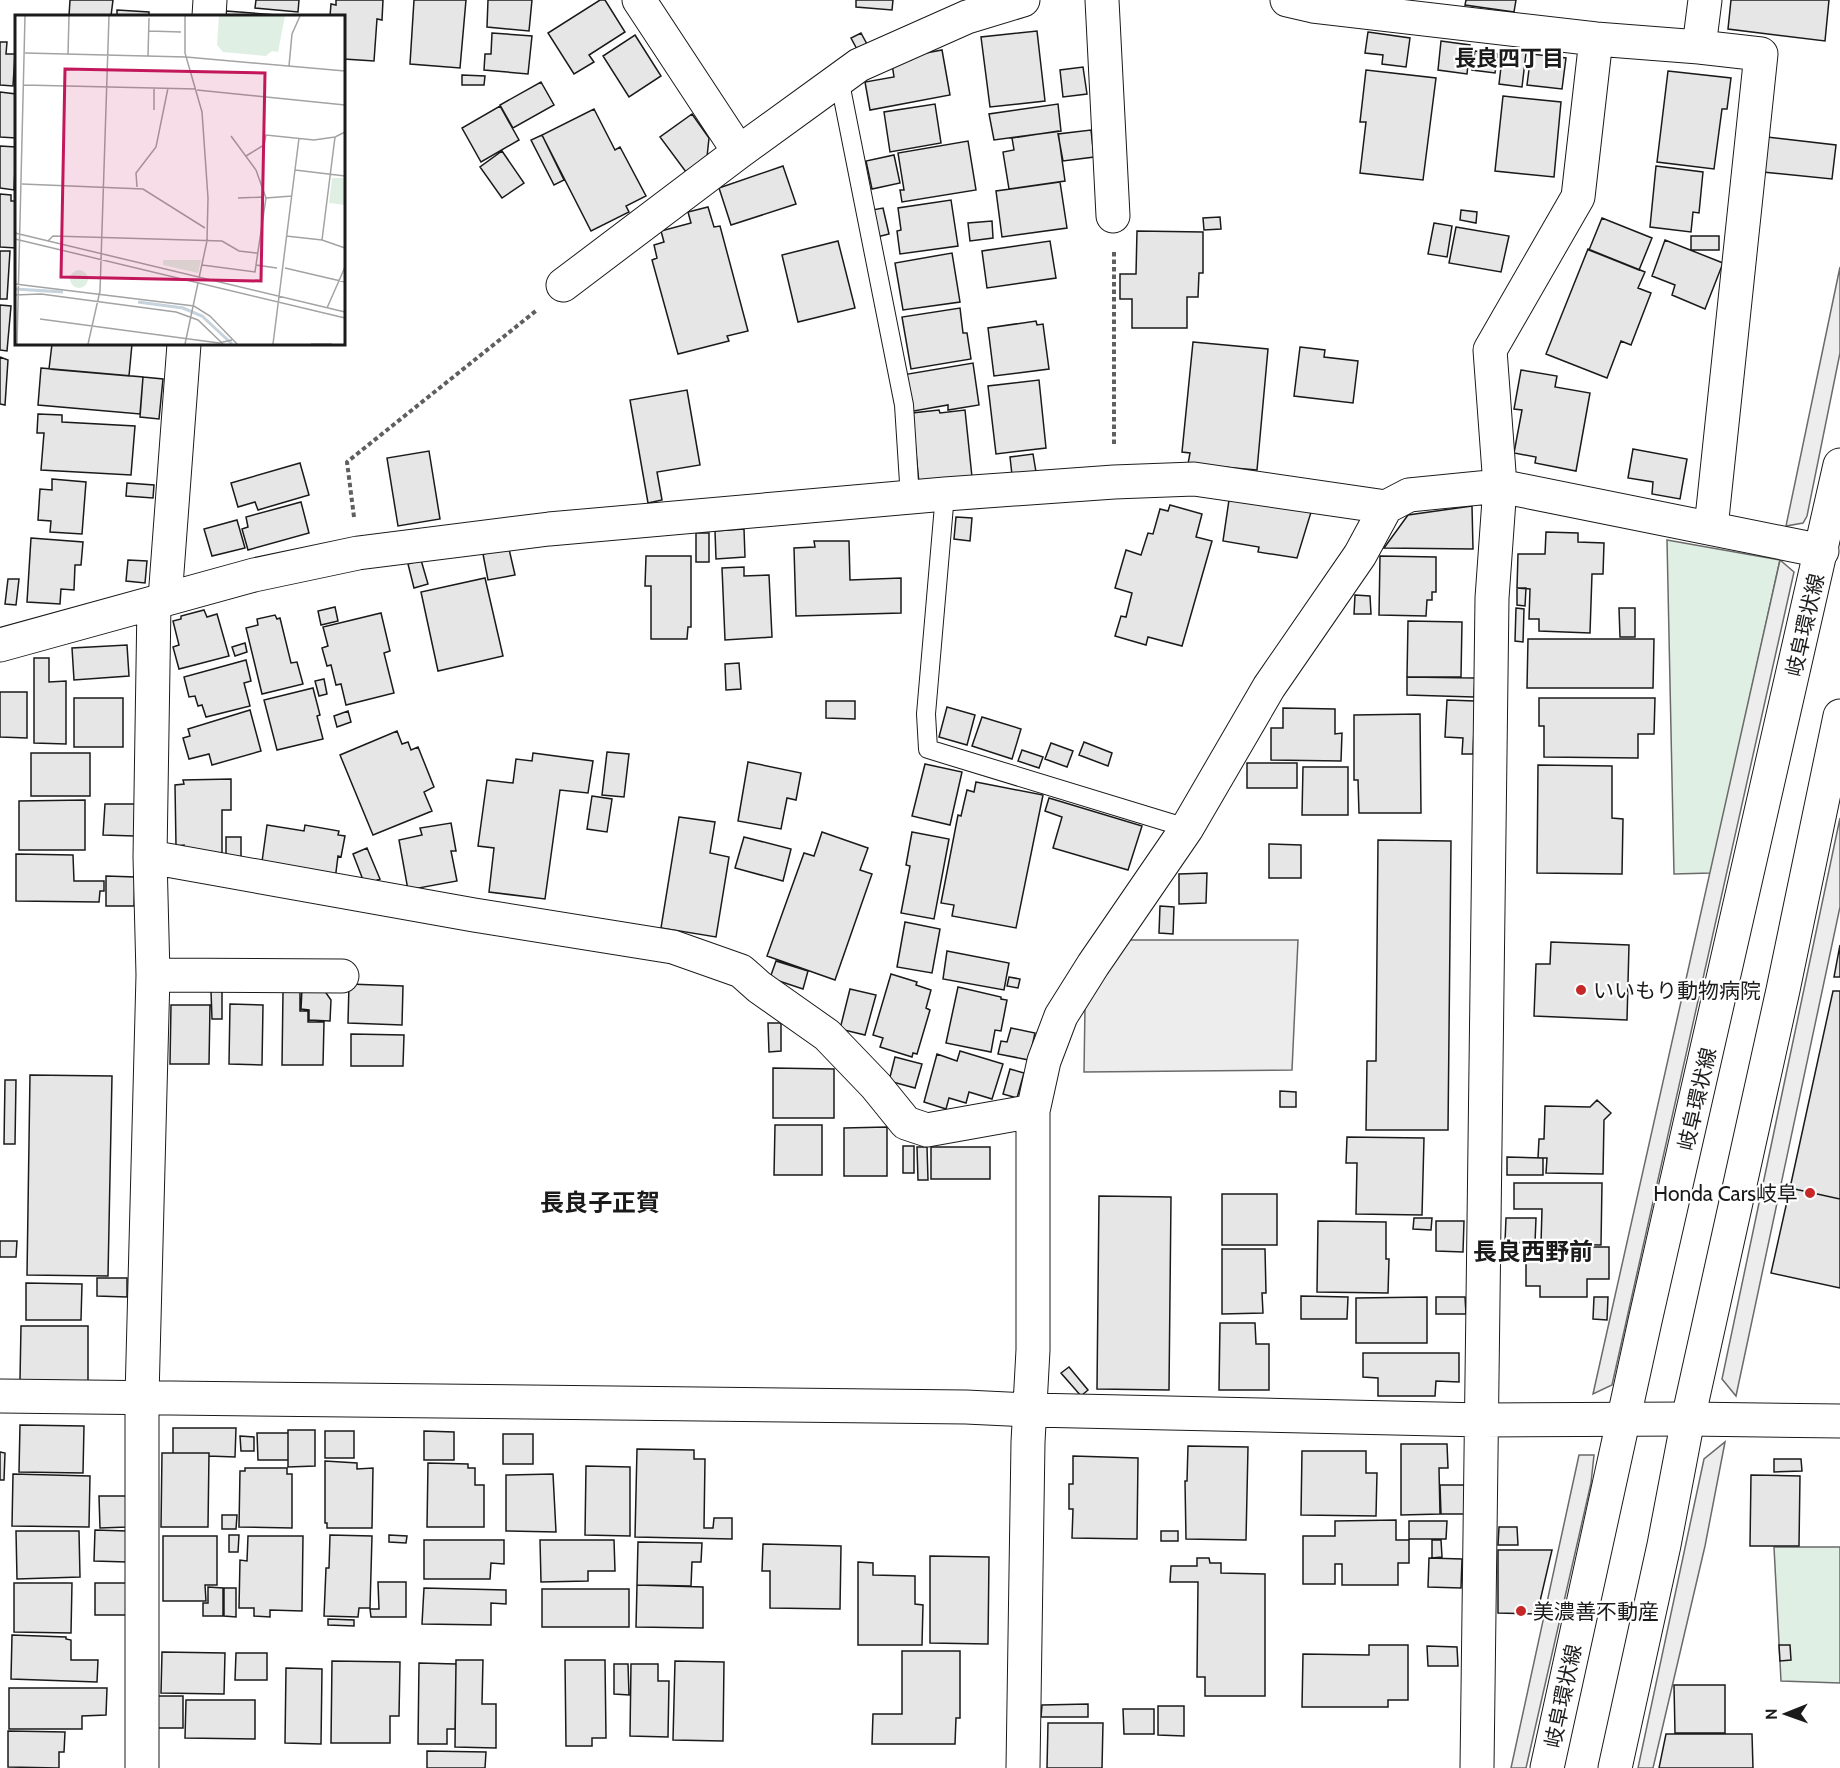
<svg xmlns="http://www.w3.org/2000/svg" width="1840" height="1768" font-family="Cabin,'Noto Sans JP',sans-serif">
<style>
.green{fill:#e0efe3;stroke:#6a6a6a;stroke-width:1.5}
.parking{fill:#ededed;stroke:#6a6a6a;stroke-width:1.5}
.building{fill:#e6e6e6;stroke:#1a1a1a;stroke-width:1.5}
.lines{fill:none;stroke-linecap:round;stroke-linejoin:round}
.service-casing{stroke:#1a1a1a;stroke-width:20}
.minor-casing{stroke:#1a1a1a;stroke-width:35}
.primary-casing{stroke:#1a1a1a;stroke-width:35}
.path{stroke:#5f5f5f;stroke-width:4;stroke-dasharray:4.5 3;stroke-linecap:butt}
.service{stroke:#fff;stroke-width:18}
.minor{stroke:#fff;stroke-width:33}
.primary{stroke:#fff;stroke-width:33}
.poi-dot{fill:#c62828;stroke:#fff;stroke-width:2}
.labels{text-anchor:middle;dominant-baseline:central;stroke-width:4.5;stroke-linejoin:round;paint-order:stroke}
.street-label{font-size:21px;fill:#1a1a1a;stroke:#fff}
.poi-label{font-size:21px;fill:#1a1a1a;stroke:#fff;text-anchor:start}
.neighbourhood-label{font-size:22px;font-weight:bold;fill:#1a1a1a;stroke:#fff}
.quarter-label{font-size:24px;font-weight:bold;fill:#1a1a1a;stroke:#fff}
.inset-river{fill:none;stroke:#c6d2dc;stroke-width:3}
.inset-road{fill:none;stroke:#a3a3a3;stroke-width:1.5}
.view{fill:#c2185b;fill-opacity:0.15;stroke:#c2185b;stroke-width:3}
.inset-edge{fill:none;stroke:#1a1a1a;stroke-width:3}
</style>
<rect width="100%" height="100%" fill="#fff"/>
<path class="green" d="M1667,540L1780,560L1711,873L1674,874Z
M1774,1547H1840V1683L1781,1681Z"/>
<path class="parking" d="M1840,267V353L1807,516L1803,523L1786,526Z
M1780,560L1794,572L1612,1385L1593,1394Z
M1840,818V907L1736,1396L1722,1379Z
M1127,940H1298L1292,1070L1084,1072L1085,1006Z
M1725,1442L1705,1546L1653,1768H1638L1704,1459Z
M1579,1455H1594L1591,1483L1526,1768H1511Z"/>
<path class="building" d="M70,0H113L111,16H69Z
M256,0H299L298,12L255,8Z
M336,0H383L382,20L377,19L374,61L344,59V16H330L331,4L336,5Z
M414,0H466L460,68L410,64Z
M488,0H532L529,31L487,27Z
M600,0H605L625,32L589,55L594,62L574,74L548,33Z
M856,0H893L892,10L856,7Z
M1466,0H1516L1514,12L1465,5Z
M1731,0H1829L1825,41L1728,29Z
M117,10L149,12V16H117Z
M226,11L290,16H226Z
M1037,31L1045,101L990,107L981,37Z
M1368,32L1410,38L1406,67L1382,64L1383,55L1365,53Z
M492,33L532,36L528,74L484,70L485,54H491Z
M861,33L868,46L858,51L851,38Z
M635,35L661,76L629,97L603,56Z
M1441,41L1470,45L1467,74L1438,70Z
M0,42H7L6,54H15L13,86L0,85Z
M942,50L950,95L870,110L865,82L894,77L892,64L911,60L910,56Z
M1503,50L1526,53L1522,87L1499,84Z
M1475,51L1498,54L1495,73L1472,70Z
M1531,54L1566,58L1562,89L1527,85Z
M1083,67L1087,94L1063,97L1060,70Z
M1366,70L1436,78L1423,180L1360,173L1366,122H1360Z
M1668,71L1731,78L1727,109H1722L1714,169L1657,162Z
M462,75L485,76L484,85H462Z
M541,82L554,105L513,128L500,105Z
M0,92L16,94V138L0,137Z
M1503,96L1561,102L1554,177L1495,171Z
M935,104L941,143L890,152L884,112Z
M1058,104L1061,131L994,140L989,114Z
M500,106L519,140L481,162L462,128Z
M594,109L615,150L620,147L646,196L626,206L629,212L591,231L542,135Z
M692,114L709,138L707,157L686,172L660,137Z
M1091,130L1094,157L1063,161L1058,134Z
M1058,131L1065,181L1009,189L1003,152L1014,150L1012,138Z
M542,135L564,180L554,185L531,140Z
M1767,137L1836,145L1832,179L1763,172Z
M968,141L976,190L902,202L900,190H904L898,153Z
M0,146L16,147L14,190L0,188Z
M502,151L524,183L502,198L480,167Z
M894,155L900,183L872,189L866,161Z
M783,166L796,204L731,225L719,188Z
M1656,166L1703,172L1699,213L1693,212L1691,232L1650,227Z
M1060,182L1067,228L1002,237L996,191Z
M0,194L11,195V201H16V248L0,247Z
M951,200L958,246L900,254L897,231L901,230L898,208Z
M708,207L714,227L720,226L748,331L727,336L729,341L678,354L652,260L657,258L654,245L664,242L661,231L691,223L688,212Z
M883,208L889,234L877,237L872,210Z
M1461,210L1477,212L1476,223L1460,220Z
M1220,217L1221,229L1204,230L1203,218Z
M1602,218L1652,238L1639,270L1589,250Z
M992,221L993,238L970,241L968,223Z
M1434,223L1452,226L1447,257L1428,254Z
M1456,227L1509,236L1501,272L1449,263Z
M1137,231L1203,232V273H1199L1198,297H1187V328H1132V299H1120V274H1136Z
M1691,236H1719V250H1691Z
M1665,240L1723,263L1705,309L1672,295L1675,285L1652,276Z
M838,241L855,308L798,322L782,255Z
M1050,241L1056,278L987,288L982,251Z
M1588,249L1645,272L1638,288L1651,293L1631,345L1621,341L1607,378L1546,354Z
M0,251H10L7,299H0Z
M952,253L960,302L903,310L895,263Z
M0,305L11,306L7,351L0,350Z
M960,308L963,333H967L971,359L911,369L902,317Z
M1036,321L1037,325L1043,324L1049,369L994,376L988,328Z
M1193,342L1268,349L1257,470L1188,464L1190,453L1182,452Z
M52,344H132L129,376L49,369Z
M1300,347L1325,350L1324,357L1358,361L1353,403L1294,396Z
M0,357L8,360L5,405L0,404Z
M973,363L979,405L948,410V405L908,412L902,375Z
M41,368L143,377L140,414L38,405Z
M1521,370L1557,376L1555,387L1590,393L1576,471L1535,463L1536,457L1514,453L1522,410L1514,409Z
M143,377L163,379L159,419L140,417Z
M1039,380L1046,448L996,454L988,386Z
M687,390L700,465L657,472L662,500L648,503L630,400Z
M939,410L940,413L965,410L972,477L919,483L912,413Z
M38,414L62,415V422L135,426L131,475L41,470L44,433H37Z
M1633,449L1687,459L1680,499L1652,494L1653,482L1628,478Z
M429,451L440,519L398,526L387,458Z
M1033,454L1036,472L1012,475L1010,457Z
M300,463L309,495L258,510L255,502L238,507L231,483Z
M52,479L86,482L82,534L50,532L51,521L38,520L40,489L52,490Z
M127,483L154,485L153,498L126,496Z
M1229,500L1312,509L1297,558L1258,552L1259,547L1223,541Z
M301,502L309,533L248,550L242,529L248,527L246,517Z
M1170,505L1202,514L1196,537L1212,541L1182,646L1148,637L1146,645L1115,636L1121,616L1126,617L1132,593L1115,588L1126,550L1141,555L1148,533L1153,534L1160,509L1168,511Z
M1472,506L1473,549L1384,548L1408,515Z
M956,517L972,518L970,541L954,539Z
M237,520L245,548L212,556L204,529Z
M744,529L745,557L716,559L715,531Z
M1546,532L1578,533V542L1604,543L1603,574H1592L1590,633L1539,631V619H1529L1530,589L1517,588L1518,554H1545Z
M696,533H709V562H696Z
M31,538L83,542L81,565H75L74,590L61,589L60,604L27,602Z
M814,541H849L850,580L901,578V613L796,616L794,548L815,547Z
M509,549L515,575L488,580L483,554Z
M646,556H691V627H688L687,639H651V586H645Z
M1380,556L1436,557V592H1432V600H1427L1426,616L1379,615Z
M128,560L147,561L145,583L126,581Z
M421,560L428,584L414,588L408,564Z
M744,567V576L769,575L772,637L725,640L722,568Z
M485,578L503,656L438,671L421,592Z
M8,579H19L16,605L5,604Z
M1517,588H1526L1525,606L1517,605Z
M1355,595L1370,596L1371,614H1354Z
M335,607L338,621L321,625L318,611Z
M1516,608L1524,609L1523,642L1515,641Z
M1619,608H1635V637H1620Z
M204,610L207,617L217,614L229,656L179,669L173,647L179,645L173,621L181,619V616Z
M381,613L390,651L384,653L394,693L346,705L341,684L336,685L331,665L327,666L322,648L328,646L323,627Z
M275,615L277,619L280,618L291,663L297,662L303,684L262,694L246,628L258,625L257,619Z
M1408,621L1462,622L1461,677H1407Z
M1528,639H1654L1653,688H1527Z
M245,643L247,652L235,656L232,647Z
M127,645L129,676L74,680L72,648Z
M34,658H49V682L66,681V744L34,743Z
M246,660L251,681L244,683L250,706L206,717L202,705L198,706L195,696L189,697L184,677Z
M739,663L741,689L726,690L725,664Z
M1407,677L1475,678L1474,697L1407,695Z
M324,679L327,694L319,696L315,681Z
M313,688L320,715L317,716L323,739L277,750L264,700Z
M0,692H27V738L0,737Z
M74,698H123V747H74Z
M1539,698H1655L1654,734H1638V758L1544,757V726H1539Z
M1447,700L1475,701L1473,754H1462L1463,738L1445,737Z
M826,701H855V719L826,718Z
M947,707L975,715L967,745L939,737Z
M1283,708L1335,709V734L1342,733L1341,761L1271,760V728H1283Z
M250,710L261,751L212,765L209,754L189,759L183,738L190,736L188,729Z
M348,711L351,722L337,727L334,716Z
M1420,714L1421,813H1359L1358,780H1354V715Z
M982,717L1021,729L1012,759L972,746Z
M397,731L402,744L408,742L411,750L418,747L434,787L424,792L432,811L373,835L340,755Z
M1084,742L1112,753L1108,766L1079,755Z
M1051,743L1073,751L1067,767L1045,759Z
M1022,750L1043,757L1039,768L1018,761Z
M607,752L629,754L624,797L602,795Z
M31,753H90V796H31Z
M533,753L593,761L588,793L560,790L545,899L489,892L494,848L478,846L487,780L513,783L516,759L532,761Z
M748,762L801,773L796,800L787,798L781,829L738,821Z
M1247,763H1297V788H1247Z
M925,764L962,772L950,825L912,816Z
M1538,765L1612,766V818L1623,819L1622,874L1537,873Z
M1303,767H1348V815H1302Z
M231,779V810H222V853H183L184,845L176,846L175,785L184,784L183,780Z
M976,782L1043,795L1016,928L952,916L954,905L941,903L958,815L961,816L967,790L974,792Z
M592,796L612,799L607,832L587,829Z
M1049,798L1142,826L1128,870L1053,848L1062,817L1045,811Z
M85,800V850H19V801Z
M105,804H135L134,836L103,835Z
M679,817L715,822L710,853L729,857L716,937L661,928Z
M451,823L456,851H451L457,881L408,890L399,840L422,835L420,828Z
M267,825L304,831L305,825L339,831L338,835L345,836L341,857L338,856L335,880L261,869Z
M822,832L868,848L860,870L872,874L835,980L767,956L804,853L814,856Z
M912,832L949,839L934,919L901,913L910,866L906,865Z
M226,837H241V863H226Z
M744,837L791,849L783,881L735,868Z
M1378,840L1451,841L1448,1130H1366L1367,1061H1376Z
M1269,844L1301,845V878H1269Z
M367,848L380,879L365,885L353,854Z
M16,854L73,855L74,881H104V891H100L99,902L16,901Z
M1207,873L1206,903L1179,904V874Z
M106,876L135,877L134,906H106Z
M1160,906L1174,907L1173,934L1159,933Z
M905,922L940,929L932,973L897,967Z
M1551,942L1629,945L1627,1020L1534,1016L1536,964H1550Z
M1840,945V977H1834Z
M947,951L1009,963L1004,990L943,979Z
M776,961L808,971L803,989L770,978Z
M891,974L917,982L916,985L931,990L926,1008L930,1010L917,1054L913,1053L912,1057L880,1047L883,1038L873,1035Z
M1009,977L1020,979L1018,988L1007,986Z
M349,984L403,986L402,1025L348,1023Z
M958,987L1001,997V999L1007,1000L1001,1031L995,1030L991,1052L946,1043Z
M302,989L324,990L331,1000L330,1021L309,1020V1010L301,1009Z
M850,989L876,995L865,1035L840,1029Z
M211,991H222V1019H212Z
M1833,991H1840V1199L1790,1188Z
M283,992H300V1011H308V1022H324L323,1065H282Z
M230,1004L263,1005L262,1065L229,1064Z
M171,1005H210L209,1064H170Z
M768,1023H781V1051L769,1052Z
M1011,1028L1035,1033L1029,1060L998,1054L1001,1041L1007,1042Z
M351,1034L404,1035L403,1066H351Z
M960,1051L1003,1064L992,1099L969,1092L966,1103L949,1098L946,1109L924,1102L937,1054L957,1061Z
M895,1057L922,1064L915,1088L889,1081Z
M773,1068L834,1069V1118H773Z
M1010,1069L1024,1073L1017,1098L1003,1094Z
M30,1075L112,1076L108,1276L27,1275Z
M5,1080H16L15,1144H4Z
M1280,1091L1296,1092V1107H1280Z
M1597,1100L1611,1113L1604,1120L1603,1174L1546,1173L1547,1158H1538L1539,1139H1544L1545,1106L1590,1107Z
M775,1125H822V1175H774Z
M887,1127V1176H844V1128Z
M1347,1137L1424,1138L1422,1215L1356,1214L1357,1163H1346Z
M903,1146H914V1173H903Z
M917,1147H927L928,1180H918Z
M931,1147H990V1179H931Z
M1507,1157L1543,1158V1175H1507Z
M1514,1183H1602L1601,1245L1541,1244L1542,1209H1514Z
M1790,1188L1840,1199V1288L1771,1273Z
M1222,1194H1277V1245H1222Z
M1099,1196L1171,1197L1169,1390L1097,1389Z
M1414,1218H1432L1431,1230L1413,1229Z
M1506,1218H1536L1535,1243L1505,1242Z
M1318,1221L1386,1222V1259H1389L1388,1293L1317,1292Z
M1436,1221H1464L1463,1252L1436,1251Z
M0,1241H17L16,1257H0Z
M1526,1247H1609V1279H1587V1297H1540V1286H1526Z
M1222,1249H1265L1266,1293H1262L1263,1313L1222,1314Z
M97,1278H127V1297L97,1296Z
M26,1283L82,1284L81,1320H26Z
M1301,1296L1348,1297L1347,1319H1301Z
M1427,1297V1343H1356V1298Z
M1436,1297H1465L1466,1314H1436Z
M1594,1297H1608L1607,1320L1593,1319Z
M1220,1323H1255L1256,1344H1269V1390H1219Z
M21,1326H88V1381L20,1380Z
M1363,1353H1459V1382L1436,1381L1435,1396H1378V1378L1363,1377Z
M1069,1367L1088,1390L1081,1396L1061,1373Z
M20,1425L84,1426L83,1473L19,1472Z
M173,1428H236L235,1457L209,1456V1453H173Z
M288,1430H315V1466L288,1467Z
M325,1431H354V1458H325Z
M424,1431L454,1432V1460H424Z
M257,1433H288V1460H258Z
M503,1434H533V1464H503Z
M240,1436L254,1437V1451H241Z
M1401,1444H1447L1448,1468H1439L1440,1514L1401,1515Z
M1188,1446L1248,1447L1246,1540L1186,1539L1185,1481H1187Z
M637,1449L694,1450V1459H705L704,1528H713L714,1518H732V1539L635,1537Z
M1302,1451H1366V1473H1377L1376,1516L1301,1515Z
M0,1452L5,1453L4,1480H0Z
M162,1453H209L208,1527H161Z
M1073,1456L1138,1458L1137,1539L1072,1538L1073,1509H1069V1484H1073Z
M1774,1459H1801L1802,1471L1774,1472Z
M325,1461L357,1463V1469L373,1468L372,1528H327V1523H325Z
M428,1463L468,1464V1468H475V1485H484V1527H427Z
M586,1466L630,1467V1536L585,1535Z
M245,1468H287V1474H292V1528L239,1527L240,1471H245Z
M13,1474L90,1476L89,1527L12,1526Z
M553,1474L556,1532L506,1531V1475Z
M1751,1475L1800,1476L1799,1546H1750Z
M1440,1485H1465V1514H1441Z
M99,1496H128V1527L100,1528Z
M222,1515H237L236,1529H222Z
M1396,1520V1540H1409V1563H1398V1585H1342V1564H1335V1584H1303V1536H1335V1521Z
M1409,1521H1447L1446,1539H1409Z
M1499,1527H1517L1518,1545H1498Z
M95,1530L127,1531V1562L94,1561Z
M16,1531H79L80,1577L17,1579Z
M1161,1531H1178V1541H1161Z
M229,1535H239L238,1552H229Z
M330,1535L372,1536L370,1608H359L358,1617L324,1616L326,1568H329Z
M389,1535L407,1536L406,1543L389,1542Z
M163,1536H217V1585H205L206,1601H163Z
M248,1536H303L302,1611L270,1610V1617L254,1616V1608H239L240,1560L247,1561Z
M424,1540H504V1564L491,1563L490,1579H424Z
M540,1540H614L615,1571H588V1581L541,1582Z
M1432,1540H1441L1442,1557L1432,1558Z
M638,1542L702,1543L701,1562H692L691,1586L637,1585Z
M763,1544L841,1546L840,1609L770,1608V1571H762Z
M1498,1550H1552L1537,1614L1498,1613Z
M930,1556L989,1557L988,1644L930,1643Z
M1197,1558H1209L1210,1563H1221V1573L1265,1574V1696H1205V1677H1197L1198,1582H1170L1171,1566H1197Z
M1429,1558L1462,1559L1461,1588L1428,1587Z
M858,1562L873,1563V1575L915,1576V1604L923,1605L922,1645H858Z
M378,1582H406V1617H371L370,1609H379Z
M14,1583H72L71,1633L14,1632Z
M95,1583H127L126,1615H95Z
M637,1585L703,1587V1628L636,1627Z
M208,1587L223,1588V1616H203V1603H208Z
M224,1588H236V1617L224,1616Z
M424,1588L506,1590V1604L491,1603V1625L422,1624Z
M542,1589H629V1627H542Z
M328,1619L354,1620V1626L328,1625Z
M12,1635L66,1637V1639L71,1640V1660H98L97,1682L11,1679Z
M1369,1645H1408V1700H1388V1707H1302L1303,1654L1369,1655Z
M1779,1645H1790L1791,1660L1780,1661Z
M1427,1646L1457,1647L1458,1666H1428Z
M902,1651H960V1718H956L955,1744H872L873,1714H902Z
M162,1652L225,1653L224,1694L161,1693Z
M236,1653H267V1680H235Z
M456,1660H483L482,1704H496V1748L455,1747Z
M565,1660H605L606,1738H592V1746H566Z
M332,1661L400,1662L399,1716H390V1743H331Z
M675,1661L724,1662L723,1741L673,1740Z
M419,1663L456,1664L455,1729H447V1744H418Z
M614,1664H628L629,1695L614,1694Z
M631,1664H658V1681H669L668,1737L630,1736Z
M286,1668L322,1669L321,1744L285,1743Z
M1674,1685H1725V1733H1675Z
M9,1688H107L106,1715L82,1716V1729H9Z
M153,1696H183V1728H153Z
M186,1700H255V1739L185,1738Z
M1088,1704V1717H1041L1042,1705Z
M1158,1706H1184V1736L1158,1735Z
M1123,1709H1154V1734H1124Z
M1048,1723H1103L1102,1768H1047Z
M8,1731L65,1732L64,1752H59V1768L8,1767Z
M1666,1734H1752L1753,1768H1659Z
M427,1751L486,1752L485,1768H427Z"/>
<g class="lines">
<defs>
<path id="service" d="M839,78L904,405L910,498
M945,494L926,714L928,749L1187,828"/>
<path id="minor" d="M639,0L739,152
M1102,0L1113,216
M1287,0L1313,6L1596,39L1699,47L1705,0
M209,16L210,0
M1699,47L1761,54L1711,528
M563,285L739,152L859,65L967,17L1023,0
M165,599L184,344
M0,645L254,575L358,553L549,529L945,494L1114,482L1194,479L1386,507
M150,857L474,915L673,947L741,971L759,987L827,1035L876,1086L906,1123L927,1130L1033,1111
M153,975L342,976
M0,1396L966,1407L1031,1410L1483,1420L1688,1419L1840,1421
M142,1768V1397L153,975L150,857L154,603
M1023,1768L1028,1442L1033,1350V1111L1044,1061L1061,1016L1093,965L1187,828L1269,687L1360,555L1386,507L1409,495L1500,486L1822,551
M1477,1768L1492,598L1500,486L1490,350L1578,197L1596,39"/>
<path id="primary" d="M1547,1768L1645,1321L1840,465
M1615,1768L1664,1545L1688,1419L1783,990L1840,716"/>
</defs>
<use href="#service" class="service-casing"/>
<use href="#minor" class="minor-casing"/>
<use href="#primary" class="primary-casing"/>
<path class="path" d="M1114,252V446
M354,517L347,462L537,310"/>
<use href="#service" class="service"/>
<use href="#minor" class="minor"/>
<use href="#primary" class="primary"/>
</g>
<g class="poi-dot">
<circle cx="1581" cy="990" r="6"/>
<circle cx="1810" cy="1193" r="6"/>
<circle cx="1521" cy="1611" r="6"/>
</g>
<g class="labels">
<g class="street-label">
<text transform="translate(1805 625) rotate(-77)">岐阜環状線</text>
<text transform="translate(1697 1099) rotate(-77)">岐阜環状線</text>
<text transform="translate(1563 1696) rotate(-78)">岐阜環状線</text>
</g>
<g class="poi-label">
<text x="1593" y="990">いいもり動物病院</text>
<text x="1798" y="1193" text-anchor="end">Honda Cars岐阜</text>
<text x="1533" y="1611">美濃善不動産</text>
</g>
<g class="neighbourhood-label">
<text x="1509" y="58">長良四丁目</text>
</g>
<g class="quarter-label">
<text x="600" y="1202">長良子正賀</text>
<text x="1533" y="1251">長良西野前</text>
</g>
</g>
<g transform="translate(15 15)">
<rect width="330" height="330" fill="#fff"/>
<path d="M204,1H270L263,37L257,36L251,41L208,37L202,30ZM317,163H330V190L314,188ZM148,245H186L183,258L148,250ZM55 264a9 9 0 1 1 18 0a9 9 0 1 1-18 0Z" fill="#e0efe3"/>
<path class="inset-river" d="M0,274L48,277M123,287L168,293L187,301L217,329"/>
<path class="inset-road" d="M170,1V38L187,97L193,183L192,226L184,263M134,16L166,17M10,38L171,42L330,56M53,39L54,1M133,41L134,3M274,51L277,19L285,1M9,70L181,74M182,75L330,90M139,95V73M216,121L241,155L251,183M231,141L249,130L251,120L299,125L320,122M280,155L330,161M7,169L128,174L190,213M122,172L121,158L141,132L153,73M223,183L249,182M0,218L330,297M271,221L307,225L330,233M0,224L330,303M307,225L320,122L330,117M33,226L38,221L207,226L224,236L242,238M187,250L240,257L241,250M262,253L241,250L251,183L277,181M270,253L330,267M0,269L179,291L195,301L222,329M0,280L26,279L161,297L183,305L208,329M312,293L330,252M25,304L204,328L217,325M2,329L10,1M73,329L85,276L94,1M170,329L183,268M258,329L284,123M296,329H317"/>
<path class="view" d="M50,54L250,58L246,266L46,262Z"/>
<rect width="330" height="330" class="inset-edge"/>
</g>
<g transform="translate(1786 1714) rotate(269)" stroke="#ffffff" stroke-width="4.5" paint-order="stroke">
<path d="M0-4.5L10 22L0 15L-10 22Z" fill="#1a1a1a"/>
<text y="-9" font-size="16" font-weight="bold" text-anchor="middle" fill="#1a1a1a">N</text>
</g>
</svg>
